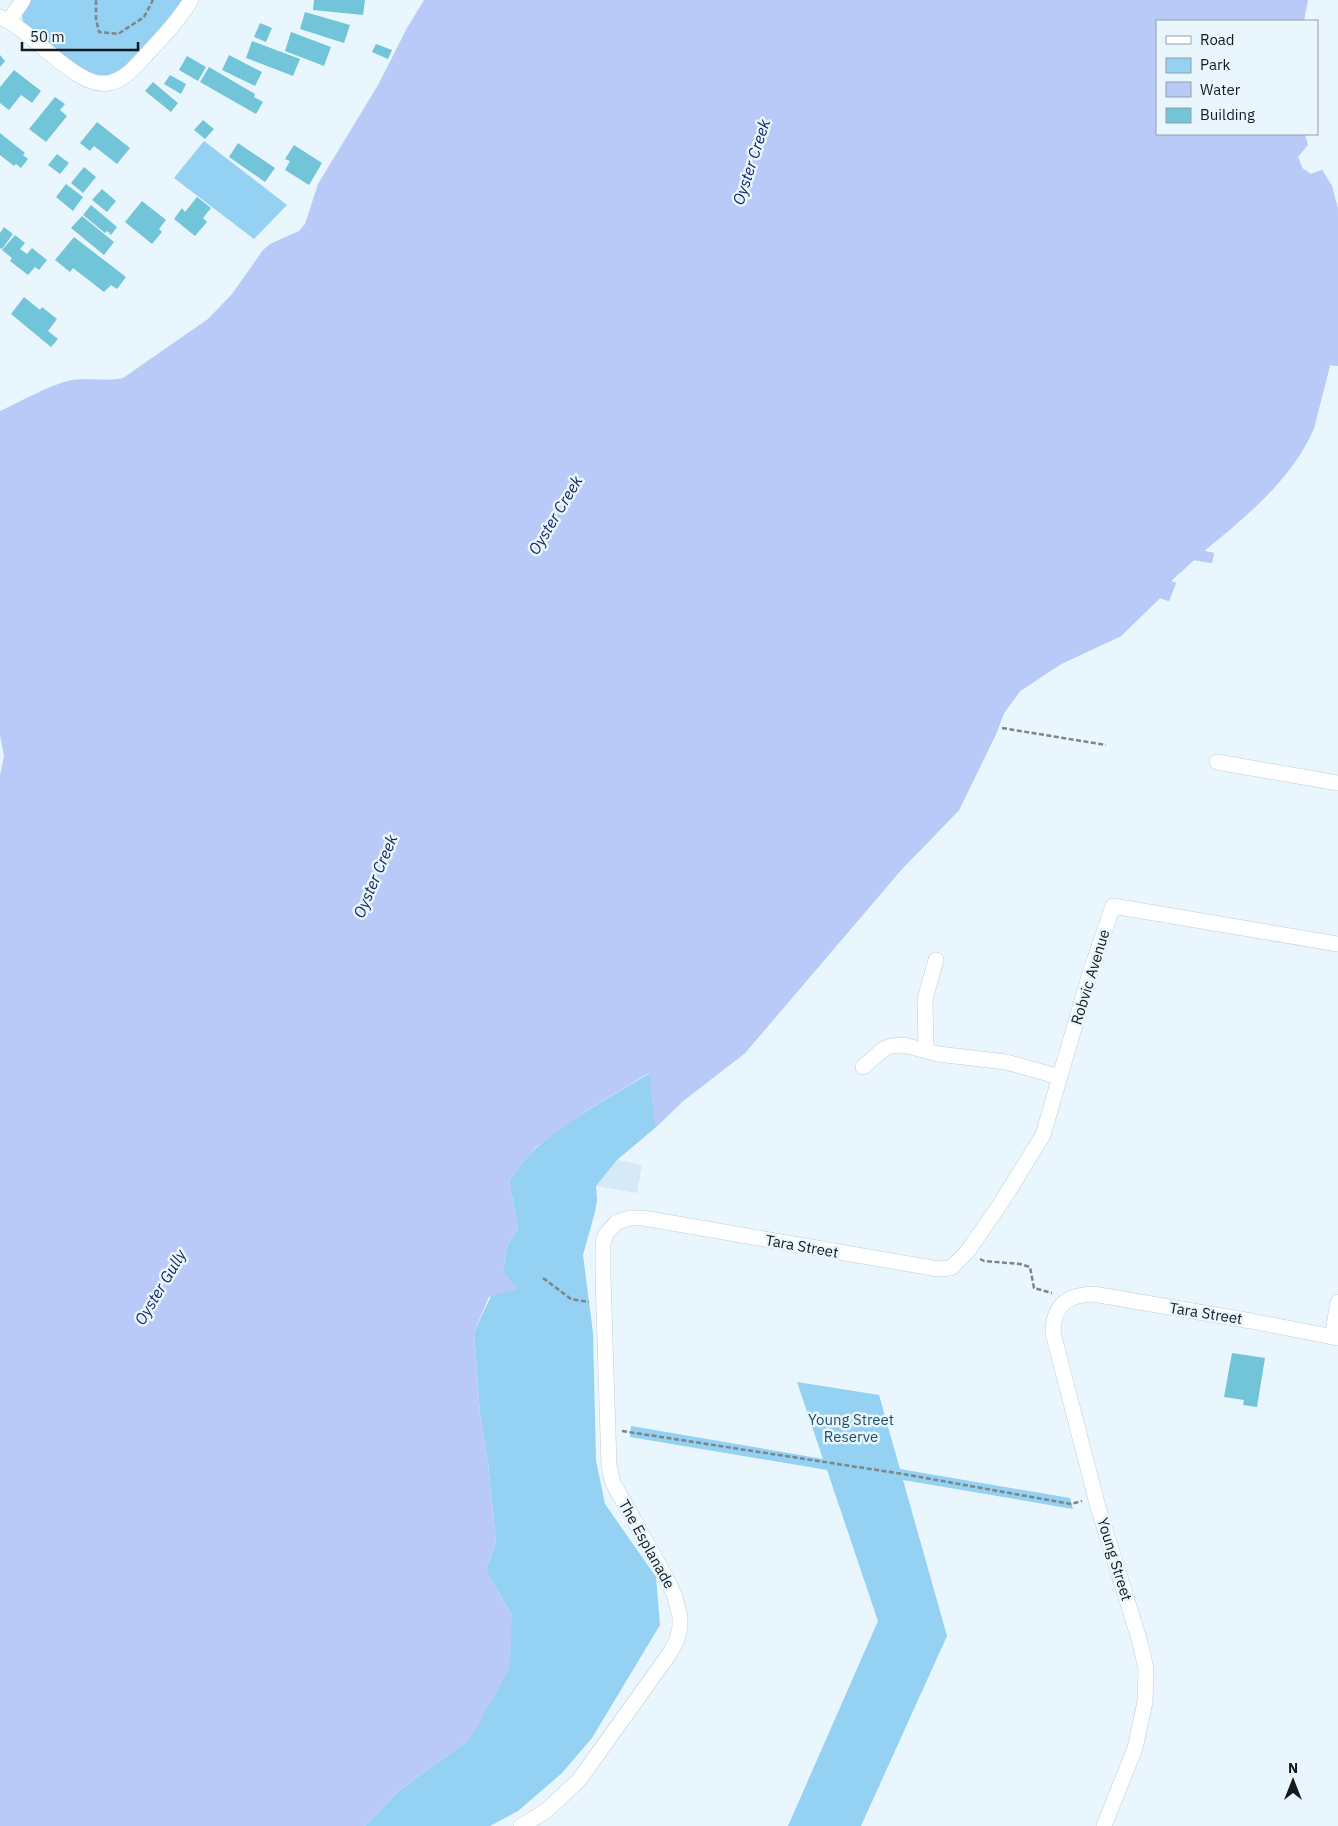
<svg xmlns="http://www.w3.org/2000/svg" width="1338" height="1826" font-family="'IBM Plex Sans',sans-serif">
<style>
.built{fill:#d5eaf5}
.green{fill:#94d1f2}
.water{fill:#b9caf8}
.building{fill:#72c5d8}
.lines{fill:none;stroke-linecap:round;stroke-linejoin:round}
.minor-casing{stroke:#c1cdd4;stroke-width:16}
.path{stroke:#7c858a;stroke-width:2.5;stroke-dasharray:5 2.5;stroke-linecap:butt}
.minor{stroke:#fff;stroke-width:15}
.labels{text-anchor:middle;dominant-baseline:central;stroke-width:5;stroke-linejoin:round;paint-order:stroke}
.street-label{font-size:15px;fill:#15191c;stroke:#e9f6fd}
.park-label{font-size:15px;fill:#1b516a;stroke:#e9f6fd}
.water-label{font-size:16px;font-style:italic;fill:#172565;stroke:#e9f6fd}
</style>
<rect width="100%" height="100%" fill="#e9f6fd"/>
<path class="built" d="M617,1160L642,1165L637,1193L596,1186Z"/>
<path class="green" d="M28,0H183L142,52L121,70L108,75H96L82,70L23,24L22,12Z
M204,141L287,205L254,239L174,178Z
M1298,157L1302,168L1311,174L1322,170L1332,186L1338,210V366L1330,365L1314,428C1292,480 1245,517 1204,551L1214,553L1212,563L1194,560L1171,581L1176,583L1169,601L1160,598L1121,636L1061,664L1020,691L1004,713L996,734L959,810L901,870L745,1053L683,1101L655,1128L617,1160L596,1186L597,1200L595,1212L583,1255L593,1333L596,1460L605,1504L656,1577L660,1625L592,1738L562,1773L518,1811L490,1826H365L400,1790L470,1739L512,1615L486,1571L496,1541L488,1463L480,1414L474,1332L503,1271L508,1244L518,1228L509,1180C518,1170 526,1157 536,1148C574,1115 625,1089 668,1062Z
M797,1382L879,1395L900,1469L1070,1498L1073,1509L903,1480L947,1636L861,1826H788L878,1621L827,1470L630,1437L631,1426L823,1459Z"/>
<path class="water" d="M424,0H1308L1304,21H1157V134H1305L1308,145L1298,157L1302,168L1311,174L1322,170L1332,186L1338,210V366L1330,365L1314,428C1292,480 1245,517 1204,551L1214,553L1212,563L1194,560L1171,581L1176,583L1169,601L1160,598L1121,636L1061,664L1020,691L1004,713L996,734L959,810L901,870L745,1053L683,1101L655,1128L649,1073L586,1111L535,1148L509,1180L518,1228L508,1244L503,1271L518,1289L489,1297L474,1332L480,1414L488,1463L496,1541L486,1571L512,1615L510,1668L470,1739L400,1790L365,1826H0V775L4,756L0,735V411C22,401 49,385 72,380C89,377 106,382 123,378L208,319L232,294L263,250L270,244L299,231L305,224L318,184L378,85L407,28Z"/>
<path class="building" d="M314,0H365L363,15L313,10Z
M305,12L350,25L344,43L300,29Z
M260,23L272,28L266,42L254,37Z
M291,32L331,47L324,66L285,51Z
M252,41L300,59L293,76L246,58Z
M376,44L392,50L388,59L372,52Z
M0,55L5,61L0,67Z
M229,55L262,72L255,86L222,70Z
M187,56L206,67L198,81L179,70Z
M209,67L255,94L254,97L263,102L256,114L200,82Z
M14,70L41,91L32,103L21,95L9,110L0,103V87Z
M170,75L186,84L181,94L164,84Z
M153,82L178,103L171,112L145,91Z
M55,97L65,104L60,110L67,116L46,142L29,129Z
M203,120L214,129L205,139L194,130Z
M97,122L130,148L117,164L94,146L90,151L80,143Z
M0,133L25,153L23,155L28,159L21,168L16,164L14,166L0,155Z
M238,143L275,168L265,182L229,157Z
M294,145L322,163L309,185L285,170L290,161L285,159Z
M57,154L69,163L60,174L48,165Z
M84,167L96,177L83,193L71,183Z
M66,184L83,197L73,211L56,197Z
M102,189L116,201L107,212L92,200Z
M197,197L211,208L203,218L207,222L195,236L174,219L182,208L185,212Z
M142,201L166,220L159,229L162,232L152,244L125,222Z
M91,205L117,227L111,235L107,231L105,233L83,215Z
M82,216L114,242L104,255L71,228Z
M4,227L13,234L2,249L0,248V233Z
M15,235L25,243L20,249L27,254L32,248L47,260L39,270L35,267L28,275L10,261L12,258L2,250Z
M74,237L126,277L117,289L111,285L104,292L73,268L70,272L55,260Z
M24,297L40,310L42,307L57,319L48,331L58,339L51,347L11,314Z
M1232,1353L1265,1358L1257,1407L1243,1405L1244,1400L1224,1397Z"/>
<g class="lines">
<defs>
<path id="minor" d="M0,17C31,29 77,90 109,83C124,80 135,67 145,56C161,39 179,20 191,0
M9,21L23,0
M1217,762L1338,783
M926,1051L925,999L936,960
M863,1067L885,1048L891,1046L904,1045L938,1054L1006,1062L1060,1077
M1332,1337L1338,1302
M521,1826L546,1811L579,1780L670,1653L677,1640L680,1627V1617L675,1597L669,1583L613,1483L609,1466L603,1277V1242L606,1234L617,1222L630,1218H643L938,1269L951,1268L967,1252L1001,1203L1043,1135L1090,973L1113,906L1338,944
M1104,1826L1135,1748L1145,1702L1146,1669L1140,1642L1098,1507L1053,1333C1053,1306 1066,1295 1093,1294L1251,1321L1338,1338"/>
</defs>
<use href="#minor" class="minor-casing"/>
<path class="path" d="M96,0V19L99,32L118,34L144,17L153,0
M1002,728L1106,745
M980,1259L984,1261L1020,1264L1030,1267L1034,1288L1052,1293
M543,1278L571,1299L589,1302
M622,1431L903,1474L1071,1504L1082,1501"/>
<use href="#minor" class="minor"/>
</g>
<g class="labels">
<g class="street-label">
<text transform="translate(1090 977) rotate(-73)">Robvic Avenue</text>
<text transform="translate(802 1246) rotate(10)">Tara Street</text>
<text transform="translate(1206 1313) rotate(9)">Tara Street</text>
<text transform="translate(647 1544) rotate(61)">The Esplanade</text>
<text transform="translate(1115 1559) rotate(73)">Young Street</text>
</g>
<g class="park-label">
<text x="851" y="1419">Young Street<tspan x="851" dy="17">Reserve</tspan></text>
</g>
<g class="water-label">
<text transform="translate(751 162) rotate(-72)">Oyster Creek</text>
<text transform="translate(555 515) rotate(-59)">Oyster Creek</text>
<text transform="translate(375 876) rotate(-67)">Oyster Creek</text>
<text transform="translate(160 1287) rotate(-59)">Oyster Gully</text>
</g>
</g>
<rect x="1156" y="20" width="162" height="115" fill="#e9f6fd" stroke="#949ea3"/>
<rect x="1166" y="36" width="25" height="8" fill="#ffffff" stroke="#949ea3"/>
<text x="1200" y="45" font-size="15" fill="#15191c">Road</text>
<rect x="1166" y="58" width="25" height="15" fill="#94d1f2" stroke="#949ea3"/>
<text x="1200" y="70" font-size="15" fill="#15191c">Park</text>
<rect x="1166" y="82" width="25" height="15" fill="#b9caf8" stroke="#949ea3"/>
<text x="1200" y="95" font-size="15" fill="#15191c">Water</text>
<rect x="1166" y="108" width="25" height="15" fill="#72c5d8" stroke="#949ea3"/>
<text x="1200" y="120" font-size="15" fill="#15191c">Building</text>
<g transform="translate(1293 1781)" stroke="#e9f6fd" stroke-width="4" paint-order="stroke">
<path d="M0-4L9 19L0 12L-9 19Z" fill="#15191c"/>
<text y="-8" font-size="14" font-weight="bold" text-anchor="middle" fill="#15191c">N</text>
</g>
<path d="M22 42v8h116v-8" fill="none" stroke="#15191c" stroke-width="2.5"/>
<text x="30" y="42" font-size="15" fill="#15191c" stroke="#e9f6fd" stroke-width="4" paint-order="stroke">50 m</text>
</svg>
